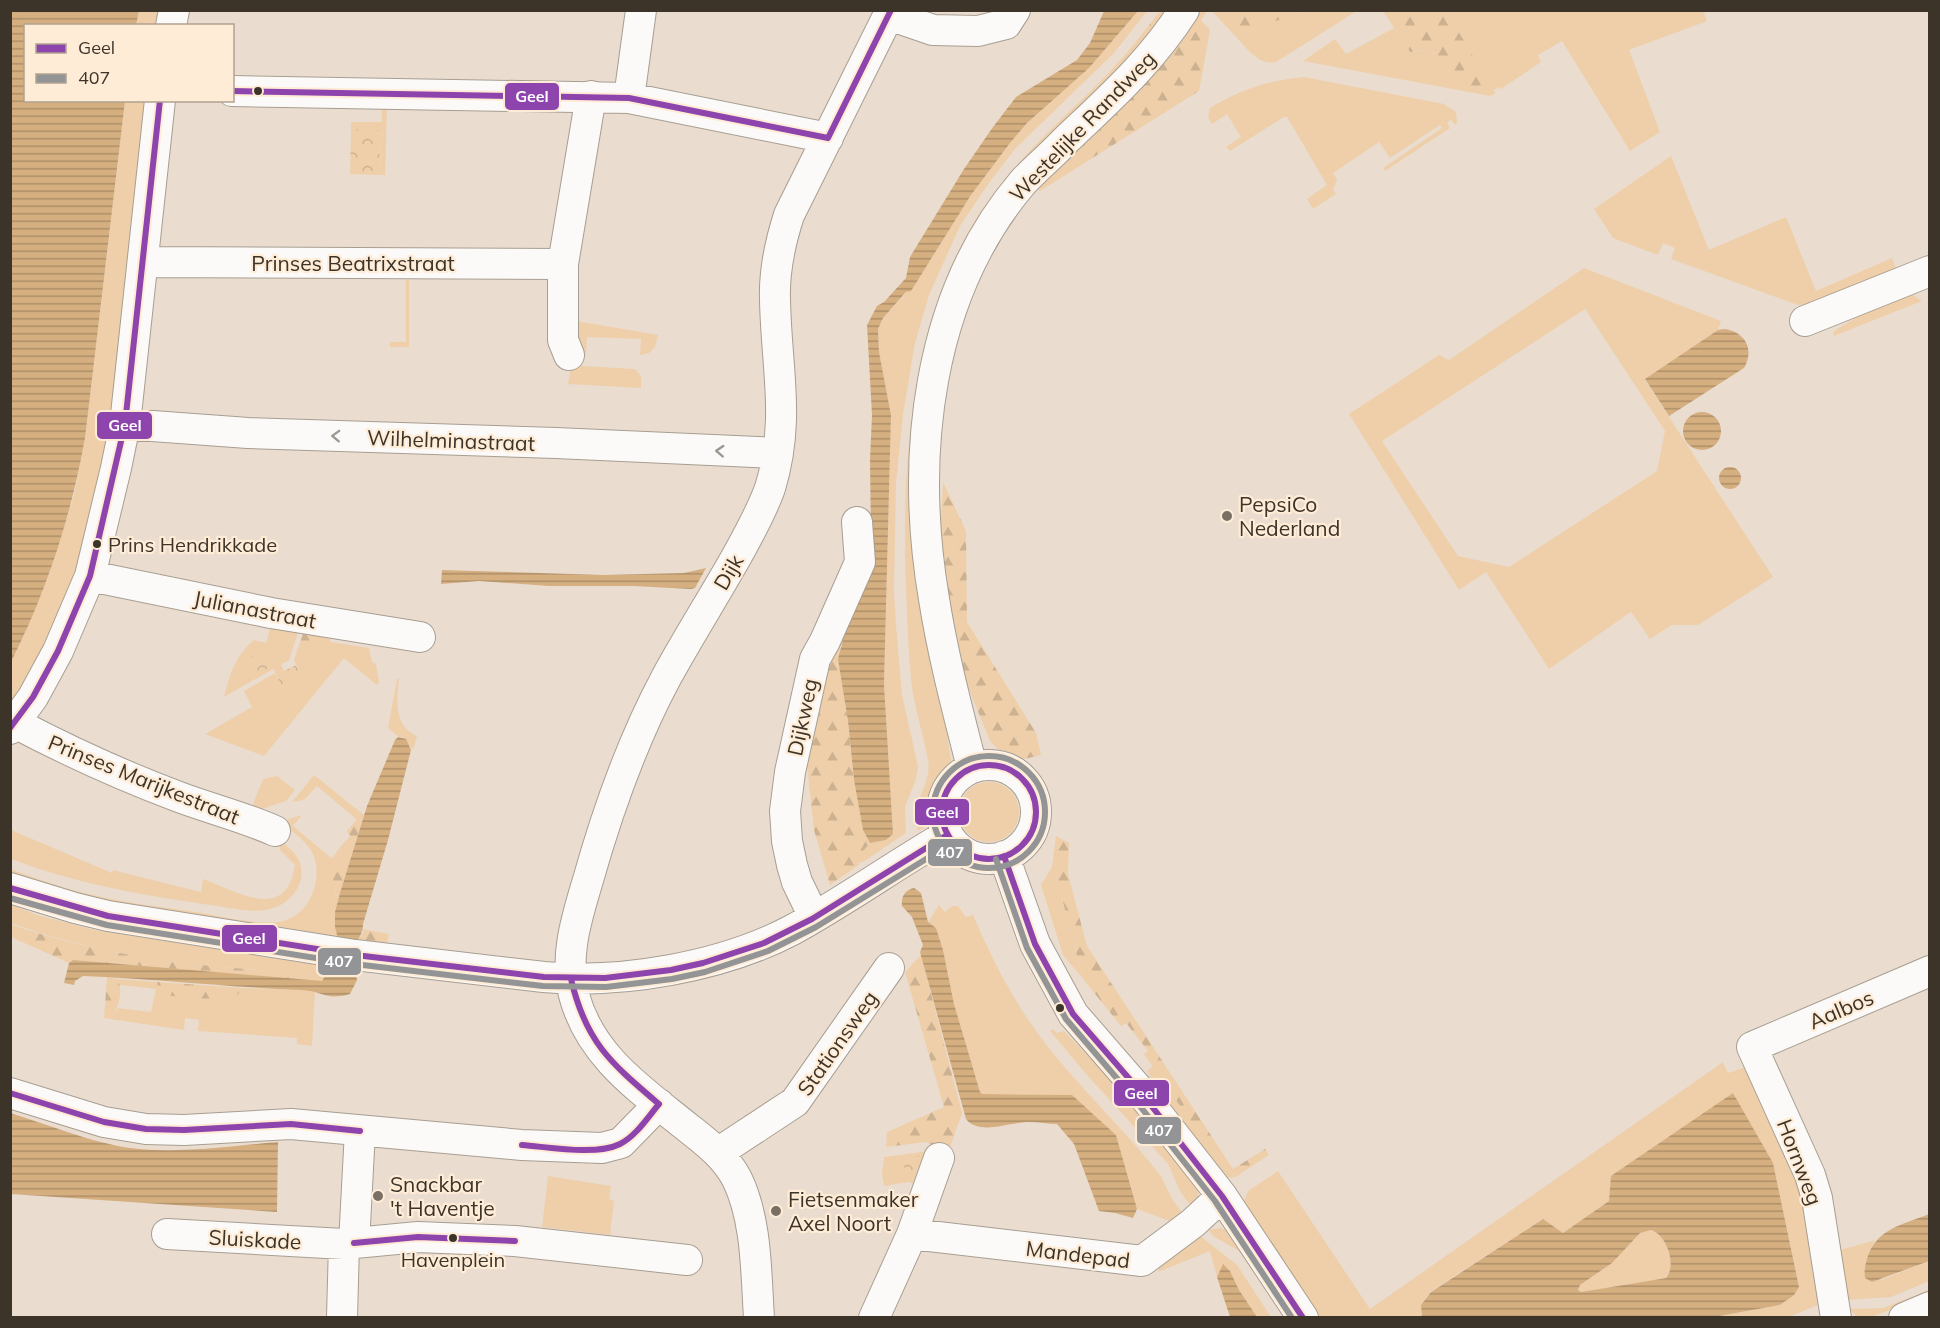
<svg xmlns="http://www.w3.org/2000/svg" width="1940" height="1328" font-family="Mulish,sans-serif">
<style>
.grass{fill:#eecfaa;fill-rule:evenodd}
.forest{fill:url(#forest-firs)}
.park{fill:url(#park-crowns)}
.water{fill:url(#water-rules);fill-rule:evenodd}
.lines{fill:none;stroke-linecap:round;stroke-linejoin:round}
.minor-casing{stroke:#a79e92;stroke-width:32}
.minor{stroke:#fcfaf8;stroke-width:30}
.bus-1-casing{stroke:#ffecd7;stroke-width:10}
.bus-2-casing{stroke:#ffecd7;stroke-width:10}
.bus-1{stroke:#8e44ad;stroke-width:6}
.bus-2{stroke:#929495;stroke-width:6}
.oneway{stroke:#9c9790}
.bus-dot{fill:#3c3429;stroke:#ffecd7;stroke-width:2}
.poi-dot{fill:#796f63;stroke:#ffecd7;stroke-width:2}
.labels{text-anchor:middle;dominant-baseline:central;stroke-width:4.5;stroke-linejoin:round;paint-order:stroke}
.bus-label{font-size:20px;fill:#3c3429;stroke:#ffecd7;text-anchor:start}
.street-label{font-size:21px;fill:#3c3429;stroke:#ffecd7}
.poi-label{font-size:21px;fill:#3c3429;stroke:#ffecd7;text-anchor:start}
.line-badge{stroke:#ffecd7;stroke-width:2}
.badge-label{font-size:16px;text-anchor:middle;font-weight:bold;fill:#fff}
</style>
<defs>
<pattern id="forest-firs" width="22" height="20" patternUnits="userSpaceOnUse" patternTransform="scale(1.5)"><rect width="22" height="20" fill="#eecfaa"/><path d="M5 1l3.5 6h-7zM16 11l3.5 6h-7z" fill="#cdb292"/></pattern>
<pattern id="park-crowns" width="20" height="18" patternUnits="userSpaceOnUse" patternTransform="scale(1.5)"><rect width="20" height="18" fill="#eecfaa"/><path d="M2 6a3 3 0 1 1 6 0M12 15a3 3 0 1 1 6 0" fill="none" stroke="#cdb292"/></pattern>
<pattern id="water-rules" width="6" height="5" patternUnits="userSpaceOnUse" patternTransform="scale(1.5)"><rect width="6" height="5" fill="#d5af80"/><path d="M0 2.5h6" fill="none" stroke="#ae8f69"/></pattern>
</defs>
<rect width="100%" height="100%" fill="#eaddcf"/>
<path class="grass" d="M1703,10L1707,21L1629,50L1660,132L1630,151L1562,41L1538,55L1541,62L1501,89L1499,87L1494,90L1496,93L1490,96L1303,61L1335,39L1346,54L1394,28L1410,52L1428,50L1435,54L1451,19L1441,11Z
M139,11H165L163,25L136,26Z
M1138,11H1147L1114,53L1016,148L991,180L960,226L929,295L915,343L903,415L896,483L894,591L896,625L902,695L918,766L916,779L905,807L906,833L863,862H859L856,858L870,843L886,840L893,834L884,684L891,415L879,352L878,329L883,318L908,291L932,258L971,195L1010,143L1027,123L1089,68Z
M1301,11H1357L1276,62C1258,66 1247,48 1236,37Z
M1304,77L1444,104L1456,112L1457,122L1455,125L1451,120L1447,122L1450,128L1385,171L1383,168L1442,128L1440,125L1390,158L1379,142L1333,173L1337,180L1333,190L1336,194L1313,209L1307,199L1327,185L1287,117H1284L1230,151L1226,147L1241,137L1227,114L1212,124L1208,118L1210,108C1240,90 1269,80 1304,77Z
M1087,95L1092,101L934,326L943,711L951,760L950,768L936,798L931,816L922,829L918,830C908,804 933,785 928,760C924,738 917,716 913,694C909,666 908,636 907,608C900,485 908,336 971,227C1002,175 1044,135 1087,95Z
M125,101H152L121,369L78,576L11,714V662L23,638L49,575L74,495L85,438Z
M382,106H387L385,175H379L380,131L351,129V122H382Z
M1671,156L1709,250L1786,217L1816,291L1892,258L1897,271L1806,305H1798L1671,259L1675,248L1663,243L1658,255L1613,238L1594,209Z
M1584,268L1721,321L1718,330L1645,380L1773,577L1698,625H1672L1650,639L1631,612L1549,669L1486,572L1459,590L1349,414L1439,355L1449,360ZM1585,309L1665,431L1657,471L1509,567L1458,556L1382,441Z
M406,280H409V347H390V342H406Z
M1908,292L1922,301L1834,336L1833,332L1837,329L1885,301Z
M577,321L658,335L655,347L649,353L640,355L641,339L587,337L586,352H581L571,322Z
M572,362L583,366L635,369L641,376V388L568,384Z
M270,628L298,633L289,660L224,697C230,674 235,656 254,640L266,643Z
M322,637L330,639L331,642L369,648L372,662L376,664L379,682L377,685L344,658L264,756L205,734L252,707L244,691L275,673L282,687L302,676L294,660L299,645L307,652L322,646Z
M397,679H399C397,700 393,725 417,736L413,750L402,737H399L388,728Z
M314,775L359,811L355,818L317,786L304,800L292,802Z
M277,776L295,790L286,801L259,810L251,809L263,779Z
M959 812a30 30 0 1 1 60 0a30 30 0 1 1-60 0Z
M302,815L293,826L330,857L332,858L341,846L343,849L334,872L335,894L339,897C335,912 334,924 338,939L159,916L11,877L10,869C38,879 65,889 93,895C129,904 166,907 202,913C222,917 264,926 283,921C311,914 323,878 313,854C307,840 291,833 282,821Z
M11,830L112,873L113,870L201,892L203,879C239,892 286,923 295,865L280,850V847L265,842L280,841C293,850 304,860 301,878C298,895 283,907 266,910C249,913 220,906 203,904C136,894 74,883 11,859Z
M1056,836V875L1083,979L1063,955L1041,885L1052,867Z
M10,904L37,915L95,930L331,967L322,982L299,980V976L294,974C267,970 239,969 212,966C144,959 75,947 11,923Z
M939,905L945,912L952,906H958L966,917L973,915C991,957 1011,997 1039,1035C1076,1085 1123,1127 1161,1176L1172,1199L1185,1216L1178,1224L1137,1209L1116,1135L1071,1095L982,1094L980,1092L954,1004L943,950L936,928L928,922Z
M118,979L157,982L158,988L172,996L209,998L238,994L245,988L309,990L315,992L312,1046L297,1044V1038L198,1031L199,1020L185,1018L184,1030L110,1019L118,1008L151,1012L156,989L120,985Z
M1053,1029L1057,1033L1064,1031L1147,1117L1199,1186L1198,1197L1192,1207L1181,1193L1168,1164L1087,1075L1050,1031Z
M1723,1062L1728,1073L1745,1067L1755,1084L1806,1190L1822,1303L1789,1317H1714L1780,1305L1785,1302L1799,1287L1773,1163L1609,1201L1563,1233L1543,1219L1431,1291L1421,1305L1422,1317H1317L1243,1203L1248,1191L1278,1171L1370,1309Z
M1153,1066L1224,1169L1237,1176L1232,1178L1223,1177L1166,1104L1147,1071Z
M922,1152H926L922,1186L908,1182L884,1186L882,1174L884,1157Z
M548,1176L611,1186L609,1199L614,1201L610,1235L542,1227Z
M1221,1228L1232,1232L1291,1317H1284L1239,1251L1213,1236L1209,1230Z
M1651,1230C1668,1235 1677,1265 1666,1278L1580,1292L1578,1291L1580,1285L1612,1263L1640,1233Z
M1199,1235L1237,1265L1271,1317H1257L1239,1290L1230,1271L1223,1264L1217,1277L1210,1251L1158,1272L1160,1266Z
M1875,1240L1869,1252L1881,1280L1929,1261V1281L1891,1297L1846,1300L1837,1251Z
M1929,1290V1294L1872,1317H1857L1849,1309L1883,1308Z"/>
<path class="forest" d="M1160,11H1170L1092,101L1087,95C1115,68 1137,41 1160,11Z
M1197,11H1207L1201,20L1210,30L1199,91L1040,191L1033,186Z
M1212,11H1301L1236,37Z
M1383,11H1441L1451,19L1486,78L1484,84C1458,98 1450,57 1430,51C1425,49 1416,52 1410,52Z
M943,482L966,531L967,622L1036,733L1041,755C1015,762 1008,761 990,741L962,672L947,593L940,535Z
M837,629L845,632L840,648L854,780L863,830L870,843L857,858L860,864L830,885L814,830L806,757Z
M303,634L322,637V646L313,654L307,652L299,645Z
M359,811L364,815L339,897L332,889L334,872L343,849L341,846L350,836L347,831L356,820L355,818Z
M1056,836L1069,843L1068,874L1087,946L1233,1169L1265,1149L1269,1155L1237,1176L1224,1169L1144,1054L1148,1051L1126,1023L1121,1026L1083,979L1056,875Z
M10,924C75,947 144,959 212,966C239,969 267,970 294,974L299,976V980L73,960L69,963L11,937Z
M363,929L389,934L386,950L356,943L363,933Z
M921,955L962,1113L948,1153L926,1142L886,1147L887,1132L944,1107L905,972Z
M107,977L118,979C123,991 119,1009 110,1019L104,1018Z
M157,982L245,988C244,989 239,994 238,994C226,1001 169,1000 160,991C157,988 158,986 157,982Z"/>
<path class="park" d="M351,129L380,130L379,175L350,174Z
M259,653L266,665L278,658L284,671L296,665L302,676L282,687L272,666L252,677L243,661Z
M921,1155L926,1156L921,1183L907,1179L902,1160V1159Z"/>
<path class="water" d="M11,10L139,11L136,25L26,26V100L125,101L85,438C71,516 47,591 11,662Z
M1104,11H1138L1089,68L1027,123L1010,143L971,195L911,291L906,292L883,318L878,329L879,352L891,415L884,684L893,834L886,840L870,843L863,830L854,780L848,721L838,659L845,632L866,581L871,543L870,459L872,415L867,325L877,306L884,302L906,278L910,257L964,169L993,127L1016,97L1077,60L1090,43Z
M1724,329C1745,331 1755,350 1744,368L1669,416L1645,379L1718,330Z
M1683 431a19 19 0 1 1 38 0a19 19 0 1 1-38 0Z
M1719 478a11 11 0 1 1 22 0a11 11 0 1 1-22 0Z
M706,568L695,588L691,589L634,586H549L479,581L441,584L442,570L603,575L684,573Z
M398,737L406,739L411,750L388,840L363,924C363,935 358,936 356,946C353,957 355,968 357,980L350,994C325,1001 323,991 301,990C228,987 155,979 83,976L75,981L74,985L64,983L69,963L73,960L322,981L334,962L338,939L335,927V912L340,893L367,806L395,740Z
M914,888L921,893L928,922L936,928L943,950L954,1004L980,1092L982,1094L1072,1095L1116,1135L1137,1209L1133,1218L1115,1213L1099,1211L1074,1144L1057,1124C1048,1124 1038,1122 1029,1122C1010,1122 979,1136 966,1119L920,952L923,945L912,917L902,906C901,896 905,890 914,888Z
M1733,1093L1773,1163L1799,1287L1794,1295L1780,1305L1714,1317H1422L1421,1305L1431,1292L1543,1219L1563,1233L1609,1201L1611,1176ZM1651,1230C1667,1235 1677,1265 1666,1278L1581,1292L1578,1290L1580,1285L1612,1263L1640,1233Z
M10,1113C47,1124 93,1143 130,1148C179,1154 229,1146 278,1142L277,1212L11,1194Z
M1929,1214V1261L1872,1282L1865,1278C1864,1271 1865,1266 1867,1259C1876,1228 1903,1225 1929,1214Z
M1223,1264L1230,1271L1239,1290L1257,1317H1230L1217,1277Z"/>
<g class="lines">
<defs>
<path id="minor" d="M889,15L933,30L978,31L1006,24L1015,10
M171,26L174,10
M232,91L629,98L828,138
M629,98L641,10
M143,262L563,264
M1805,321L1930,271
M569,355L563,340V264L591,96
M125,424L248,433L556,443L778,453
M90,576L271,613L420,637
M15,723C68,751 123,776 179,797C211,809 244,817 275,831
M10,729L33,697L58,651L90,576L116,468L125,424L160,100
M942 812a47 47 0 1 1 94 0a47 47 0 1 1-94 0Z
M972,767C958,712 943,656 934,599C910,457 926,296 1023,182C1036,168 1052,155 1065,141C1109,99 1151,62 1184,10
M1004,856L1035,944L1073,1014L1139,1090L1222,1196L1303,1318
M10,888L75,908L108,916L355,955L544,977C621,984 722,967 792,930C845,901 895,865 947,835
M814,917L797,882L792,865L787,841L785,811L790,772L815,659L825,641L860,562L857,522
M10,1093L104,1122L146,1129L184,1130L291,1124L522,1145L602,1148L621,1143L659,1104
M719,1152L795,1102L889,968
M167,1234L344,1244L418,1237L515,1241L687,1260
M912,1234L1142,1261L1193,1223L1222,1196
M354,1243L360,1131
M342,1318L344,1244
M759,1318C756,1273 757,1220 737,1179C725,1156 706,1142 687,1127C640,1089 590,1056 574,995C564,956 577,917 588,880C608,809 632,741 667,676C690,634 715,595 738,554C750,532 762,511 770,488C791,420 776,367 775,299C774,270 780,243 789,215L891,10
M874,1318L912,1234L939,1158
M1836,1318L1817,1198L1810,1175L1752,1047L1930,971
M1904,1318L1930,1307"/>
</defs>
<use href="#minor" class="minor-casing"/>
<use href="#minor" class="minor"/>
<defs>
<path id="bus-1" d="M232,91L629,98L828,138
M828,138L891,10
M10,728L33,697L58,651L90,576L125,424L160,100
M942 812a47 47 0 1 1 94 0a47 47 0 1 1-94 0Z
M1004,856L1035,944L1073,1014L1139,1090L1222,1196L1303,1318
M10,888L108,916L355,955L544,977L605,978L671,970L703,963L764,943L812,919L947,835
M571,979C586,1043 611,1063 659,1104
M10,1093L104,1122L146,1129L184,1130L291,1124L360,1131
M522,1145C549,1147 596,1156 620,1144C636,1136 648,1117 659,1104
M354,1243L418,1237L515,1241"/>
<path id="bus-2" d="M933 812a56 56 0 1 1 112 0a56 56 0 1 1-112 0Z
M996,859L1027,948L1066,1019L1132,1096L1215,1201L1292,1318
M10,898L107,925L354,964L543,986L606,987L672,979L705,972L768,951L816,927L952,843"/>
</defs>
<use href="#bus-1" class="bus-1-casing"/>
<use href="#bus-2" class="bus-2-casing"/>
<use href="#bus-1" class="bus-1"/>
<use href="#bus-2" class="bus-2"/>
</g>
<defs><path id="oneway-chevron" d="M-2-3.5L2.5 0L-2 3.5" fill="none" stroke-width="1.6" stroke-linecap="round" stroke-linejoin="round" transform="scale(1.5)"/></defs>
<g class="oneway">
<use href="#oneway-chevron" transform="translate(336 436) rotate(-178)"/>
<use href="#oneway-chevron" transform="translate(720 451) rotate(-177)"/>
</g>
<g class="bus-dot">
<circle cx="258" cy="91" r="5"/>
<circle cx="97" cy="544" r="5"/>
<circle cx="1060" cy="1008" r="5"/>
<circle cx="453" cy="1238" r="5"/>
</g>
<g class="poi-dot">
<circle cx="1227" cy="516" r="6"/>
<circle cx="378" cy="1196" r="6"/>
<circle cx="776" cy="1211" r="6"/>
</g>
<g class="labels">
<g class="bus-label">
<text x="108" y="544">Prins Hendrikkade</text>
<text x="453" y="1259" text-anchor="middle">Havenplein</text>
</g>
<g class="street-label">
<text transform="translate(1082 126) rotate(-46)">Westelijke Randweg</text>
<text x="353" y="263">Prinses Beatrixstraat</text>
<text transform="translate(451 440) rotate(2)">Wilhelminastraat</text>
<text transform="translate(728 572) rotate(-60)">Dijk</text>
<text transform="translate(255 609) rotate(11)">Julianastraat</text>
<text transform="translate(802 717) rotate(-78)">Dijkweg</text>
<text transform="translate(144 779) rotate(22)">Prinses Marijkestraat</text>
<text transform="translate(1841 1009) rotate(-23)">Aalbos</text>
<text transform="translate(837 1043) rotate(-55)">Stationsweg</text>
<text transform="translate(1800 1162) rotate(69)">Hornweg</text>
<text transform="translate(255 1239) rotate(3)">Sluiskade</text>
<text transform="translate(1078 1254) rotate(7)">Mandepad</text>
</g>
<g class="poi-label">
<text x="1239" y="504">PepsiCo<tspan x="1239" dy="24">Nederland</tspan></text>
<text x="390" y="1184">Snackbar<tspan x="390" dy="24">'t Haventje</tspan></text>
<text x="788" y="1199">Fietsenmaker<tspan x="788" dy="24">Axel Noort</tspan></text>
</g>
</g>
<g class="line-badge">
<rect x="504" y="82" width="56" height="29" rx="6" fill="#8e44ad"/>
<rect x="96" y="411" width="57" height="29" rx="6" fill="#8e44ad"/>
<rect x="914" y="798" width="56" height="28" rx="6" fill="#8e44ad"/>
<rect x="927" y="838" width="46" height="29" rx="6" fill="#929495"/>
<rect x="221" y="924" width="57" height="29" rx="6" fill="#8e44ad"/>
<rect x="317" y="947" width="45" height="29" rx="6" fill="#929495"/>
<rect x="1113" y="1079" width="57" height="28" rx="6" fill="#8e44ad"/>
<rect x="1136" y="1116" width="46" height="29" rx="6" fill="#929495"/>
</g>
<g class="badge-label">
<text x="532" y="102">Geel</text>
<text x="125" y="431">Geel</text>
<text x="942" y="818">Geel</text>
<text x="950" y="858">407</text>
<text x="249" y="944">Geel</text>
<text x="339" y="967">407</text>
<text x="1141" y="1099">Geel</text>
<text x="1159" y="1136">407</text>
</g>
<rect width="1940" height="1328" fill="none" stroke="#3c3429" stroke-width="24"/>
<rect x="24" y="24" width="210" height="78" fill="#ffecd7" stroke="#b1a291" stroke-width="1.5"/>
<rect x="36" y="44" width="30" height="9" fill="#8e44ad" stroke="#b1a291" stroke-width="1.5"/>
<text x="78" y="54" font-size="18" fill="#3c3429">Geel</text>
<rect x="36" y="74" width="30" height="9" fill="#929495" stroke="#b1a291" stroke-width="1.5"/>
<text x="78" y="84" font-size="18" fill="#3c3429">407</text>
</svg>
